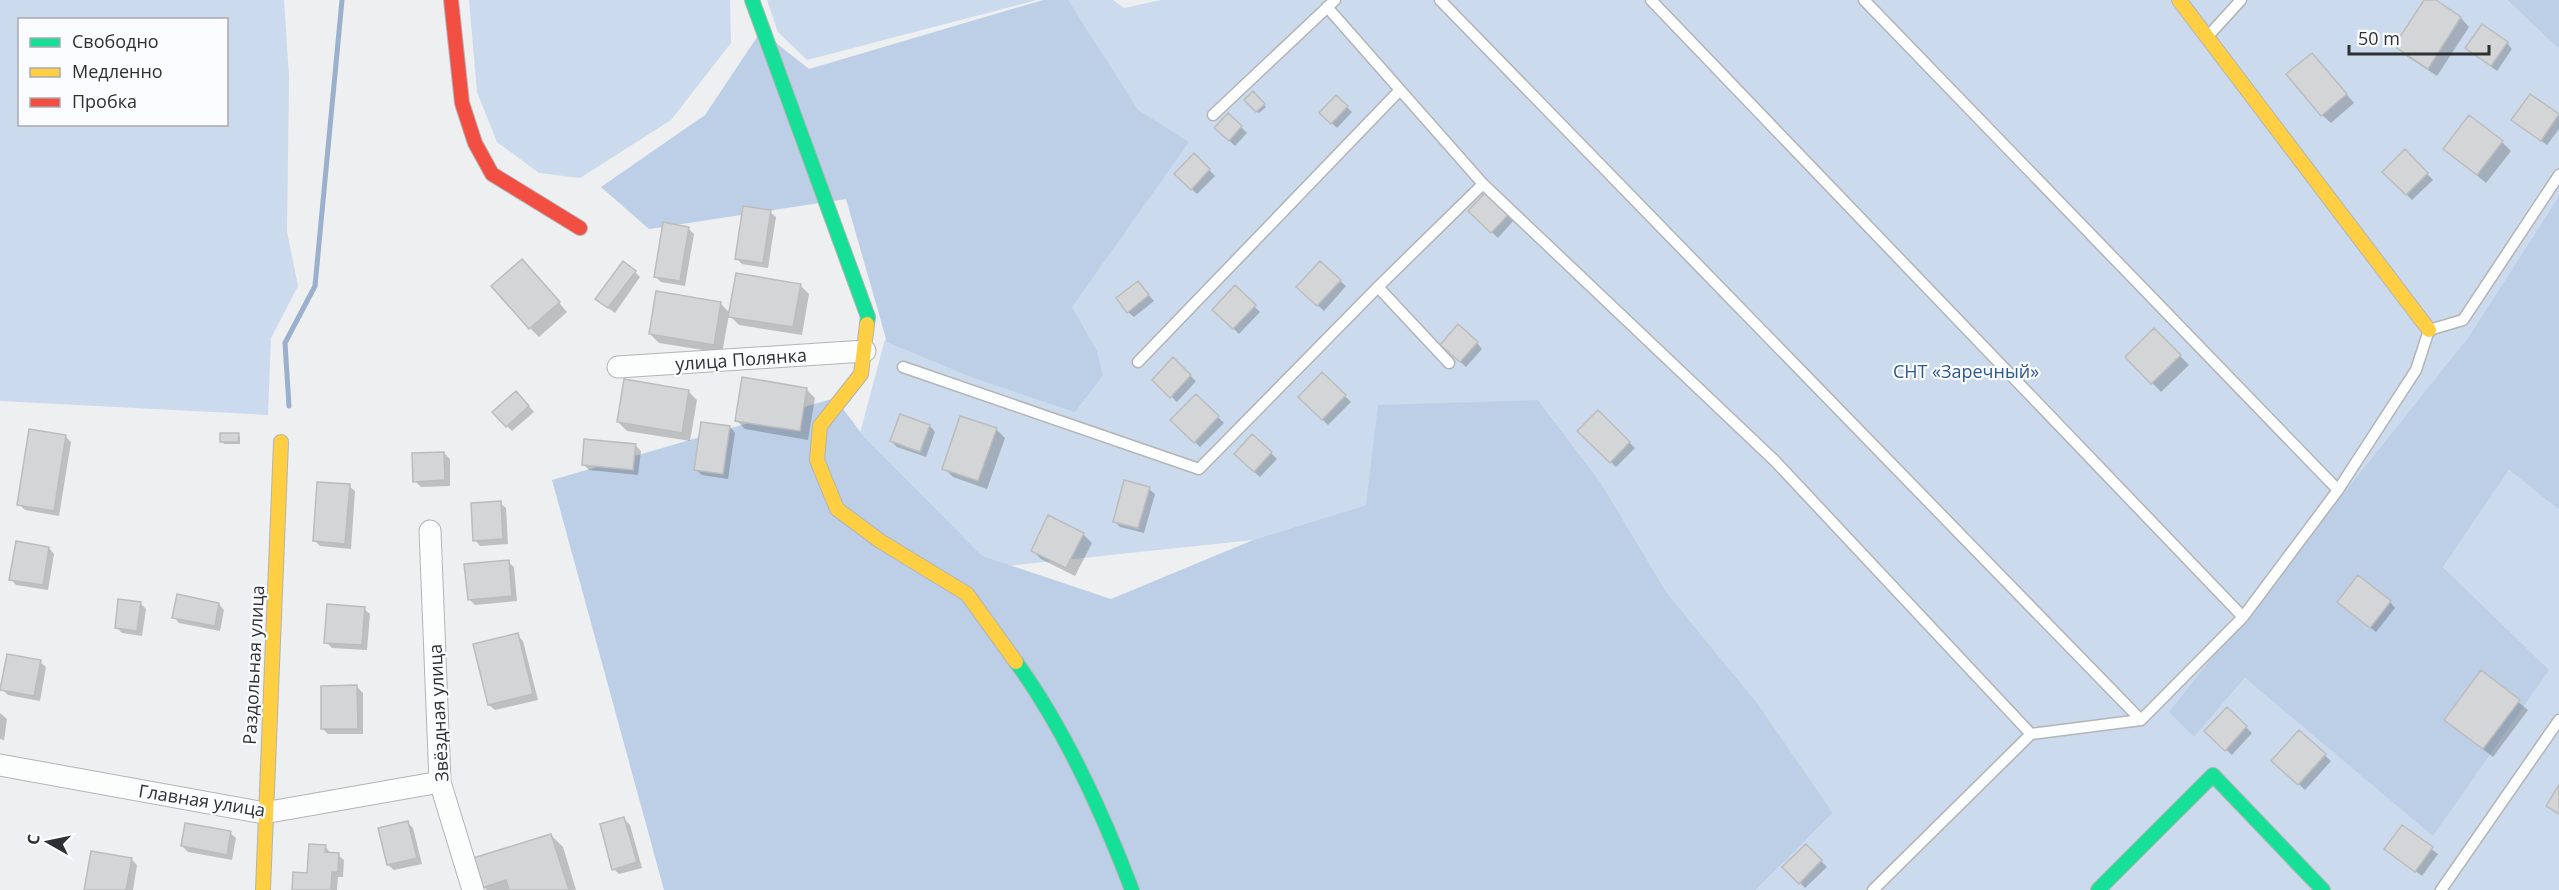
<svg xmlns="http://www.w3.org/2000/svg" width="2559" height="890" font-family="'Open Sans',sans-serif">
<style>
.green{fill:#cbdaec;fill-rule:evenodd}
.forest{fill:#bdcfe6}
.shadow{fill:#0003}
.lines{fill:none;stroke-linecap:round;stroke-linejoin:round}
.stream{stroke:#9ab0cc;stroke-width:5}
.building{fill:#d4d5d7;stroke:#bbbcbe;stroke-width:1.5}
.lane-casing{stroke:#b2b4b6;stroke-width:13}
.street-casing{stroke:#b2b4b6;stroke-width:23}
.fast-casing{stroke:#b2b4b6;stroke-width:16}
.slow-casing{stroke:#b2b4b6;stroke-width:16}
.jam-casing{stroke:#b2b4b6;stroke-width:16}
.lane{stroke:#fcfdfd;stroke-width:10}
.street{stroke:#fcfdfd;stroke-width:21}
.fast{stroke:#16e098;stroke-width:14}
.slow{stroke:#ffcf43;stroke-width:14}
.jam{stroke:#f24e42;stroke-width:14}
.labels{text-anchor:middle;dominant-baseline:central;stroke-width:4.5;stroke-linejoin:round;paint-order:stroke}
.street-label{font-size:18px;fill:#2f3032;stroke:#fafcff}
.park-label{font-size:18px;fill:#2d588c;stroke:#fafcff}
</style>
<rect width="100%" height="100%" fill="#edeff1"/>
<path class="green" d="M0,0H284L289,76L287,232L298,286L271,338L268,415L0,401ZM20,20H226V124H20Z
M469,0H730L731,43L671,120L580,178L539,173L497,142L477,92Z
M767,0H1037L807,60L778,32Z
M1052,0H1113L1124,8L1161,0H2507L2559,49V196L2467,339L2194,737L2245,678L2433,835L2548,670L2443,567L2509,470L2559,510V890H1756L1833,813L1758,704L1667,593L1601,483L1538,400L1366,505L1253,540L977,569L860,433L884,343L1016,8Z"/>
<path class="forest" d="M1043,0H1068L1138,110L1189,142L1072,307L1097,351L1103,375L1075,412L971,377L887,342L846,199L649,229L601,187L705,115L761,31L809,69Z
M2507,0H2559V49Z
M2559,196V510L2509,470L2443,567L2549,670L2433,836L2245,678L2194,737L2169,712L2467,339Z
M835,398L864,437L982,556L1111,599L1253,540L1366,505L1378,405L1538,400L1601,483L1667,593L1758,704L1833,813L1756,890H664L552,480Z"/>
<path class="shadow" d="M2426,0H2433L2461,18L2469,27L2437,76L2405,55L2396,46Z
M2507,43L2512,49L2497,71L2473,53Z
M2321,64L2354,103L2331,123L2322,115Z
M1253,93L1266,107L1259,113L1246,100Z
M2530,96L2559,116V129L2547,145L2519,125Z
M1336,97L1352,112L1337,128L1321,113Z
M1229,115L1247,133L1235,146L1216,128Z
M2502,142L2511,151L2486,183L2445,149Z
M2405,151L2433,180L2412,200L2384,172Z
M1194,155L1215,176L1197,194L1176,174Z
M1485,195L1513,221L1498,238L1470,211Z
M770,212L776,217L768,268L742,264L736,258Z
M688,228L694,234L685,286L661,282L655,276Z
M1320,263L1346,286L1324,311L1298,287Z
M531,270L567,312L539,337L530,328Z
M635,272L640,277L615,313L603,304Z
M1138,283L1154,301L1134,317L1128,312Z
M800,285L809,294L802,335L739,325L729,315L722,353L659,343L650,334L720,303L730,313Z
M1235,288L1260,312L1239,334L1214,310Z
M2154,330L2189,365L2161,392L2127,357Z
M1477,343L1482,349L1466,367L1447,350Z
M1173,360L1196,381L1177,402L1154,380Z
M1322,374L1351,402L1328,425L1300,397Z
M806,389L815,398L808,440L745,429L736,420Z
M688,391L697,400L690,441L627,431L618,422Z
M1196,396L1224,423L1200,447L1172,420Z
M522,398L534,412L512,431L507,426Z
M1598,412L1635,448L1616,467L1579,431Z
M930,426L935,432L926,457L897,447L891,441Z
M730,427L735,433L728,479L702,475L696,470Z
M996,429L1005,438L987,489L953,477L944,468Z
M238,435L240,437V444H224L221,441Z
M65,436L71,442L59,516L25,510L19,504Z
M635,445L641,451L638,475L589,470L583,464Z
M444,453L450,459V486L421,487L415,481Z
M1271,453L1277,459L1260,477L1241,460Z
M349,486L355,491L351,549L320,546L315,541Z
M1149,489L1155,494L1144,533L1120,527L1114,521Z
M500,503L506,508L508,544L480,546L475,540Z
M1083,534L1092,543L1075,576L1041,559L1032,550Z
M49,548L54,554L48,590L16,585L11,579Z
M508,562L514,567L517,601L475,605L469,599Z
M2390,602L2395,608L2376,632L2345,608Z
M140,603L146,609L142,636L122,633L116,627Z
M219,604L224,610L220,631L179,623L174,617Z
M364,609L370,614L367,650L332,648L326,642Z
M517,635L523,641L538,700L495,710L489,705Z
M40,662L46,667L40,701L8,695L2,689Z
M2481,672L2528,710L2493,757L2446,720Z
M357,687L363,693V734H328L323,729Z
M2227,709L2252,733L2232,755L2206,731Z
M0,713L7,719L4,740L0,739Z
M2299,732L2331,761L2305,790L2279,766Z
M624,819L630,825L642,868L619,874L614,869Z
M407,822L413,828L422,864L394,870L388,865Z
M2402,827L2438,854L2422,876L2386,849Z
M230,833L236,838L232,860L188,852L182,846Z
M551,835L563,847L576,890H487L484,887Z
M325,846L331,854L338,855L344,860L343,877H338L337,890H293L309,874Z
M1806,846L1827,867L1805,888L1785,867Z
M131,859L137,865L133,890H86Z"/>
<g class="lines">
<path class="stream" d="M289,406L285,343L315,286L342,0"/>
</g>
<path class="building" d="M2424,0H2436L2461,17L2428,69L2394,46Z
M2482,24L2508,42L2491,66L2465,48Z
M2312,53L2347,94L2321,116L2286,74Z
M1253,91L1265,104L1256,112L1244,100Z
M2530,94L2559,114L2541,141L2511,120Z
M1336,95L1348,106L1331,124L1319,113Z
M1228,113L1242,126L1229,141L1214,128Z
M2469,115L2503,141L2477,175L2443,149Z
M2405,149L2428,173L2406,195L2382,172Z
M1194,153L1210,169L1191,190L1174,174Z
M1485,193L1509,214L1491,233L1468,211Z
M743,206L771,210L763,263L735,259Z
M663,222L689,227L680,281L654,277Z
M522,259L560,302L529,329L491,286Z
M623,261L636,271L608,308L595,299Z
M1320,261L1341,280L1317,306L1296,287Z
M736,273L801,284L793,327L728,317Z
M1138,281L1149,295L1127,313L1116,298Z
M1235,285L1256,305L1233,329L1212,310Z
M656,291L721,302L714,345L649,334Z
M1458,324L1478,342L1460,362L1440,345Z
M2154,328L2181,355L2151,384L2125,357Z
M1173,357L1191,375L1170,398L1152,380Z
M1322,372L1346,395L1322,420L1298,397Z
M742,377L807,388L800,431L735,421Z
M624,379L689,390L682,433L617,422Z
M516,391L529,406L506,427L492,412Z
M1196,394L1219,416L1194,443L1170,420Z
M1598,410L1630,442L1610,463L1577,431Z
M900,414L930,425L920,452L890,441Z
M960,416L997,428L978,481L942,469Z
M701,422L730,426L723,474L694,470Z
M29,429L66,435L54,511L17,505Z
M220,433H239L238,442H220Z
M1252,434L1272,452L1254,472L1234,454Z
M584,439L636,444L633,470L582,465Z
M444,452L445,480L413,482L412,453Z
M1124,480L1150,487L1138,528L1113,522Z
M317,482L350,484L345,544L313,541Z
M501,501L503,539L473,541L471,503Z
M1048,515L1084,533L1066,568L1031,551Z
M16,541L49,547L43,585L9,580Z
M509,560L512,596L468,600L464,564Z
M2358,575L2391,601L2370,628L2337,602Z
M177,594L219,603L215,626L172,618Z
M118,599L141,602L137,631L115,628Z
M327,604L365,607L362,645L324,643Z
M518,633L533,694L488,705L473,644Z
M7,654L41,660L34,696L0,690Z
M2481,670L2520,700L2483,749L2444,720Z
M357,685L358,729H321V686Z
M2227,707L2247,726L2225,751L2204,731Z
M2299,730L2326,754L2298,785L2271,761Z
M2559,785V814L2546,806Z
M624,817L637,862L612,870L600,824Z
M408,821L417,858L387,865L378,828Z
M185,823L231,831L227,855L181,846Z
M2402,825L2433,847L2415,872L2384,849Z
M551,834L569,890H509L506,880L482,888L473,858Z
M309,844L326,845L325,852L339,853L338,872H332L331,890H292L293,872L307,873Z
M1806,844L1822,860L1799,884L1782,867Z
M91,851L132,858L126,890H84Z"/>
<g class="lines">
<defs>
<path id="lane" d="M1440,0L2141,720
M1651,0L2243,617
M1864,0L2338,490
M1327,7L1483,184L1775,461L2031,734L1873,890
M2209,35L2241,0
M1213,115L1335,0
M1378,287L1449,363
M1138,362L1400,90
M903,367L1199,469L1378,287L1483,184
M2031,734L2141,720L2243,617L2338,490L2416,370L2429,330L2463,320L2559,175
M2441,890L2559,720"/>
<path id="street" d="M618,367L865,351
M430,531L440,782L473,890
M0,765L264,813L440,782"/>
<path id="fast" d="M752,0L868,317L867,324
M1016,662C1064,728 1103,814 1132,890
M2098,890L2213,775L2323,890"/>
<path id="slow" d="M2179,0L2429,330
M867,324L861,374L820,426L817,460L837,509L880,541L967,594L1016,662
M263,890L281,442"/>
<path id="jam" d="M451,0L462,103L475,143L492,174L580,228"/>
</defs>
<use href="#lane" class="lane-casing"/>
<use href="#street" class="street-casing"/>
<use href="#fast" class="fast-casing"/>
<use href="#slow" class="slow-casing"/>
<use href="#jam" class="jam-casing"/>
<use href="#lane" class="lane"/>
<use href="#street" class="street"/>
<use href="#fast" class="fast"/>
<use href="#slow" class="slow"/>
<use href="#jam" class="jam"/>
</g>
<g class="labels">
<g class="street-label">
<text transform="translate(741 359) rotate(-4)">улица Полянка</text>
<text transform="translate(253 665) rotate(-87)">Раздольная улица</text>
<text transform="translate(438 713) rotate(-93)">Звёздная улица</text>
<text transform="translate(202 800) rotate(9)">Главная улица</text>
</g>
<g class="park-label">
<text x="1966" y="371">СНТ «Заречный»</text>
</g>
</g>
<rect x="18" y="18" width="210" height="108" fill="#fafcff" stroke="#a9aaad" stroke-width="1.5"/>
<rect x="30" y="38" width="30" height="9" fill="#16e098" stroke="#a9aaad" stroke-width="1.5"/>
<text x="72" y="48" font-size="18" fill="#2f3032">Свободно</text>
<rect x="30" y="68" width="30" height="9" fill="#ffcf43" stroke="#a9aaad" stroke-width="1.5"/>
<text x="72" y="78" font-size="18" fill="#2f3032">Медленно</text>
<rect x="30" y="98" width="30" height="9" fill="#f24e42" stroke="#a9aaad" stroke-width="1.5"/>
<text x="72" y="108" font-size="18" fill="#2f3032">Пробка</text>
<g transform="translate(48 842) rotate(279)" stroke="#fafcff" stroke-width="4.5" paint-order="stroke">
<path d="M0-4.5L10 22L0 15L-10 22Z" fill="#2f3032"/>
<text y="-9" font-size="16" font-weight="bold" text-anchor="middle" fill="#2f3032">С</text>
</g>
<path d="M2349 45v9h140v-9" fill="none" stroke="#2f3032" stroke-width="3"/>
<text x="2358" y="45" font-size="18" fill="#2f3032" stroke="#fafcff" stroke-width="4.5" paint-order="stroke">50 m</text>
</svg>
